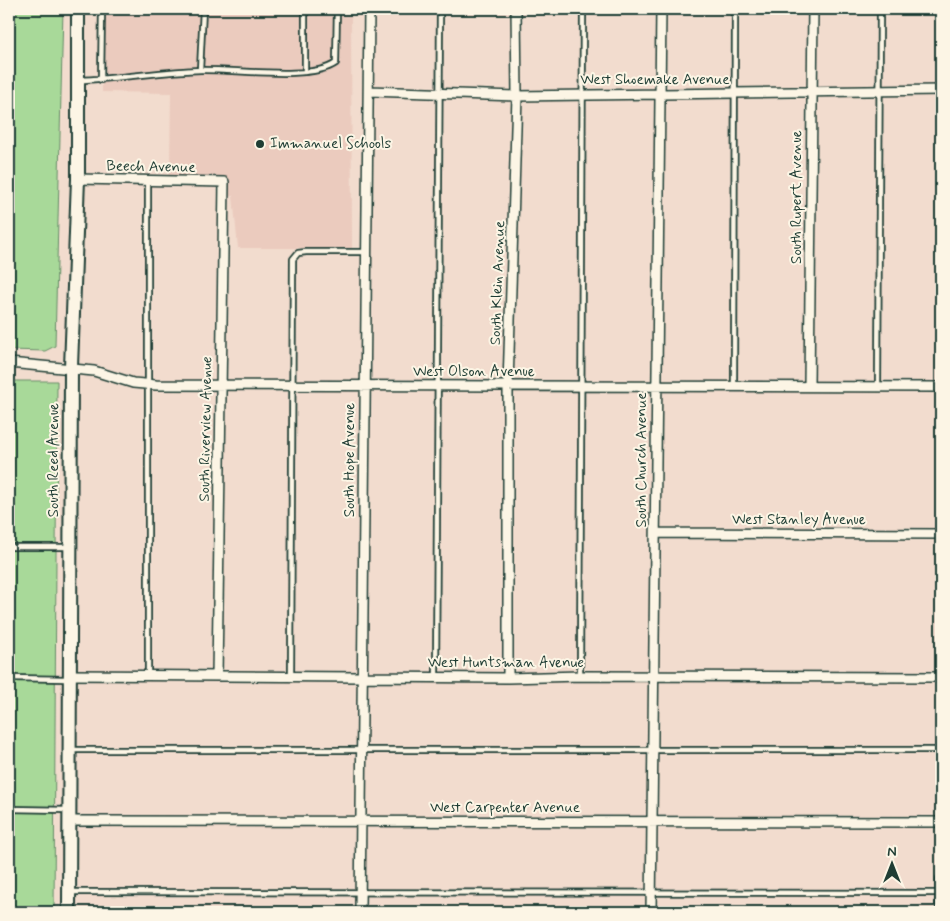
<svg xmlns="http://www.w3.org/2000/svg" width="950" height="921" font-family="Mynerve,sans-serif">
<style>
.built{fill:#ebcbbe}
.green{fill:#a8d999;stroke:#648b66}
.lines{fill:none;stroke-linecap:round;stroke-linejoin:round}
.lane-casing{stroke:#1f3d34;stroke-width:8}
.street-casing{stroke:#1f3d34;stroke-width:12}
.secondary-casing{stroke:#1f3d34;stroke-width:16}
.lane{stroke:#fcf5e5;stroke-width:4.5}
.street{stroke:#fcf5e5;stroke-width:9}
.secondary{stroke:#fcf5e5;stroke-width:12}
.poi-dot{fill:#1f3d34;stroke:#fcf5e5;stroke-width:2}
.labels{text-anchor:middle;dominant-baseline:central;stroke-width:4;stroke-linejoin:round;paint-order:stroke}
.street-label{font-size:15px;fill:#1f3d34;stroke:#fcf5e5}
.poi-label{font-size:15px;fill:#1f3d34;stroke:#fcf5e5;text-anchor:start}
</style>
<rect width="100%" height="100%" fill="#f2dcce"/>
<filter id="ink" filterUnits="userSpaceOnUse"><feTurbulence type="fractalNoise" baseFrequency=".02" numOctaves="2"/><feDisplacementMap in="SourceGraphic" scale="10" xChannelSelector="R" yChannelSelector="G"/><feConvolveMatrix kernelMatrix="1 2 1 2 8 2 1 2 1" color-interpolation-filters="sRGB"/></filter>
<g filter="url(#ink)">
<path class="built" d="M101,9H351L352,248H238L233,196H220V185L166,183L170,167L171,93L102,92Z"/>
<path class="green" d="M16,9H63L55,346L45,351L9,350V25Z
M9,381H57L54,912H9Z"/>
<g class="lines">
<defs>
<path id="lane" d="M305,9V72
M200,70L203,9
M79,80C120,79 161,71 201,70C235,69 311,81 336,63L337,9
M101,80L102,9
M734,386L735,9
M878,386L880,9
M9,547H69
M148,676V181
M291,676L293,259L298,253L306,252H366
M580,676L583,9
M436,677L440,9
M9,678L67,679
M71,750H941
M9,809L67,810
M70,892L941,893"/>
<path id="street" d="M369,91L517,96L941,90
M78,179L224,182L217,676
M9,363L94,371L133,383L156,385L941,387
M809,386L813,9
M656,533L941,534
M70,675L508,678L580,676L941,677
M508,678V385L517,96L516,9
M69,821L941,822
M360,912L369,9
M651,912L661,9
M941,912V879"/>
<path id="secondary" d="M69,912L71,367L78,179V9"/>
</defs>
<use href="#lane" class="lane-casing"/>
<use href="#street" class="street-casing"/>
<use href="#secondary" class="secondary-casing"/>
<use href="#lane" class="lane"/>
<use href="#street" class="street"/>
<use href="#secondary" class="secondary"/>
</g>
</g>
<circle class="poi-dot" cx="260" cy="144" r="5"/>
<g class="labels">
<g class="street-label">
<text x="655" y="80">West Shoemake Avenue</text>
<text transform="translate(151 167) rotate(1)">Beech Avenue</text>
<text transform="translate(797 197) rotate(-90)">South Rupert Avenue</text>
<text transform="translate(498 283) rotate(-88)">South Klein Avenue</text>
<text x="474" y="372">West Olson Avenue</text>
<text transform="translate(206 429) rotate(-89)">South Riverview Avenue</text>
<text transform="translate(54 460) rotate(-90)">South Reed Avenue</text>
<text transform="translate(350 460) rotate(-90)">South Hope Avenue</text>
<text transform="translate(642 460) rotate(-90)">South Church Avenue</text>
<text x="799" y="520">West Stanley Avenue</text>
<text x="506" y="663">West Huntsman Avenue</text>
<text x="505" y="808">West Carpenter Avenue</text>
</g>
<g class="poi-label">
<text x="270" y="144">Immanuel Schools</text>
</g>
</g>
<rect width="950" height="921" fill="none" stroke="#fcf5e5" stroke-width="30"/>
<rect x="15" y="15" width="920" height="891" fill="none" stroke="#1f3d34" stroke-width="2" filter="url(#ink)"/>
<g transform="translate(892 864)" stroke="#fcf5e5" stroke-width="4" paint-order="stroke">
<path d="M0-4L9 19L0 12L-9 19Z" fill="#1f3d34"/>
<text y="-8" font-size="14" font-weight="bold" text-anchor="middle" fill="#1f3d34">N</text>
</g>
</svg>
